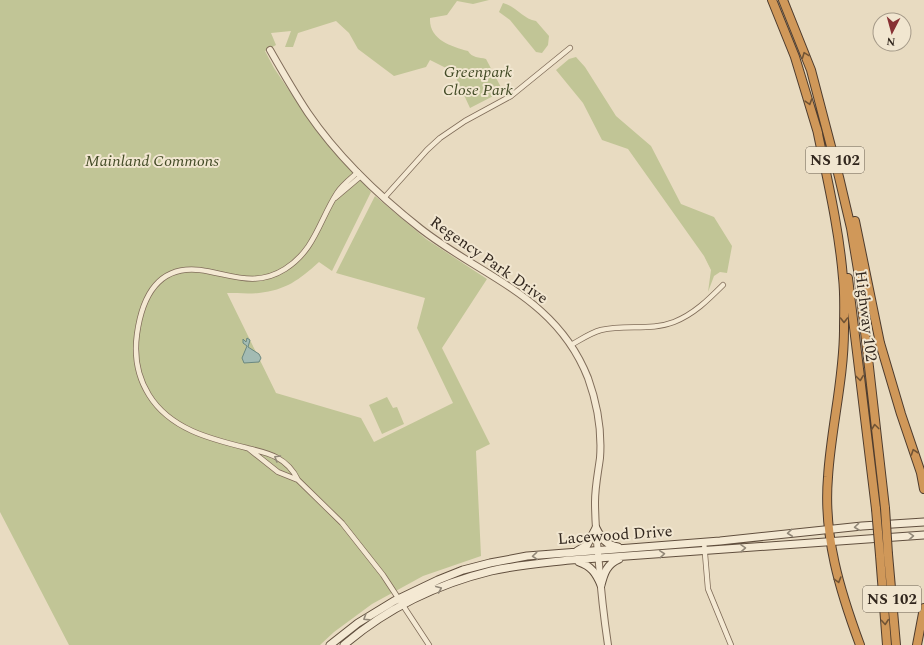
<svg xmlns="http://www.w3.org/2000/svg" width="924" height="645" font-family="Spectral,serif">
<style>
.green{fill:#c1c596}
.water{fill:#a3bbb3;stroke:#6b8880}
.lines{fill:none;stroke-linecap:round;stroke-linejoin:round}
.minor-casing{stroke:#806d5a;stroke-width:6}
.tertiary-casing{stroke:#806d5a;stroke-width:8}
.secondary-casing{stroke:#614f3e;stroke-width:9}
.motorway-casing{stroke:#4e3c2e;stroke-width:10}
.minor{stroke:#f4e9d3;stroke-width:4.5}
.tertiary{stroke:#f4e9d3;stroke-width:6}
.secondary{stroke:#f4e9d3;stroke-width:7}
.motorway{stroke:#d09859;stroke-width:8}
.motorway-bridge-casing{stroke:#4e3c2e;stroke-width:10;stroke-linecap:butt}
.motorway-bridge{stroke:#d09859;stroke-width:8}
.oneway{stroke:#715435}
.oneway2{stroke:#928878}
.labels{text-anchor:middle;dominant-baseline:central;stroke-width:4;stroke-linejoin:round;paint-order:stroke}
.shield{fill:#f1e6d0;stroke:#6b6053;stroke-width:1}
.shield-label{font-size:15px;font-weight:bold;fill:#31261d}
.park-label{font-size:16px;font-style:italic;fill:#434b26;stroke:#f1e6d0}
.street-label{font-size:16px;fill:#31261d;stroke:#f1e6d0}
</style>
<rect width="100%" height="100%" fill="#e8dbc1"/>
<path class="green" d="M0,0H489L473,4L457,1L447,15L430,18C429,40 451,46 468,51C472,58 479,57 486,59L503,91L470,108L452,69H448L430,60L426,67L394,76L358,49L349,33L336,21L298,33L293,47H285L291,31L271,33L276,45L265,51L274,68L317,132L371,192L332,271L319,262C299,280 286,290 259,293C248,294 237,293 227,293L276,393L361,418L374,442L453,403L417,328L425,298L336,273L375,196L426,239L487,279L442,348L490,444L476,451L481,556L423,576L372,604L334,632L320,645H69L0,512Z
M503,3C516,6 523,19 536,21L549,36L548,45L542,53L536,52L510,20L499,12Z
M576,57L585,67L616,116L651,146L681,204L714,217L732,246L727,273L720,272L714,276L708,292L711,270L704,256L628,149L602,140L583,103L556,70L569,59Z
M387,397L393,408L397,407L404,424L382,434L369,405Z"/>
<path class="water" d="M247,338L250,340L248,347L259,354L261,358L259,362L244,363L242,358L247,346L243,343V339L246,342Z"/>
<g class="lines">
<defs>
<path id="minor" d="M358,172C350,179 342,185 337,193C319,221 315,250 285,269C255,288 230,274 200,270C157,265 142,298 137,334C134,356 137,376 149,395C170,429 210,439 247,448C268,453 287,457 298,480L342,523L383,575L429,645
M335,198L361,176
M384,198L427,150L440,138L465,121L511,96L570,48
M571,345C580,340 590,333 601,330C625,324 651,331 674,322C694,314 708,300 723,285
M249,449L278,472L298,480
M704,542L708,589L731,645"/>
<path id="tertiary" d="M270,50C282,71 294,92 308,113C338,157 379,196 421,229C484,278 556,297 588,378C597,403 602,431 600,458C598,473 595,487 595,502C595,523 597,544 599,564C601,592 604,618 608,645"/>
<path id="secondary" d="M596,528C601,538 606,545 618,547
M577,551L587,545L596,528
M579,562C591,566 596,573 601,585
M601,585C604,573 607,564 619,559
M330,645L358,623L394,601L438,580L463,570L490,563L527,556L720,541L862,526L924,522
M344,645C386,609 438,584 491,571C517,565 544,563 570,560L924,535"/>
<path id="motorway" d="M772,0L795,57L818,133
M783,0L811,70L839,177L851,228L858,270L885,508
M817,129C827,178 839,228 843,278C845,295 844,313 844,330C844,379 831,428 828,477C823,536 840,591 860,645
M855,221L880,343L901,414L921,473L924,489
M848,278L876,509
M888,554L896,645
M880,555L887,645
M917,645L924,608"/>
</defs>
<use href="#minor" class="minor-casing"/>
<use href="#tertiary" class="tertiary-casing"/>
<use href="#secondary" class="secondary-casing"/>
<use href="#motorway" class="motorway-casing"/>
<use href="#minor" class="minor"/>
<use href="#tertiary" class="tertiary"/>
<use href="#secondary" class="secondary"/>
<use href="#motorway" class="motorway"/>
<defs>
<path id="motorway-bridge" d="M885,508L888,554
M876,509L880,555"/>
</defs>
<use href="#motorway-bridge" class="motorway-bridge-casing"/>
<use href="#motorway-bridge" class="motorway-bridge"/>
</g>
<defs><path id="oneway-chevron" d="M-2-3.5L2.5 0L-2 3.5" fill="none" stroke-width="1.6" stroke-linecap="round" stroke-linejoin="round"/></defs>
<g class="oneway">
<use href="#oneway-chevron" transform="translate(805 55) rotate(-111)"/>
<use href="#oneway-chevron" transform="translate(809 102) rotate(73)"/>
<use href="#oneway-chevron" transform="translate(844 320) rotate(90)"/>
<use href="#oneway-chevron" transform="translate(860 378) rotate(83)"/>
<use href="#oneway-chevron" transform="translate(875 427) rotate(-97)"/>
<use href="#oneway-chevron" transform="translate(914 452) rotate(-109)"/>
<use href="#oneway-chevron" transform="translate(838 580) rotate(74)"/>
<use href="#oneway-chevron" transform="translate(885 622) rotate(85)"/>
</g>
<g class="oneway2">
<use href="#oneway-chevron" transform="translate(277 458) rotate(-149)"/>
<use href="#oneway-chevron" transform="translate(857 527) rotate(174)"/>
<use href="#oneway-chevron" transform="translate(790 533) rotate(174)"/>
<use href="#oneway-chevron" transform="translate(911 536) rotate(-4)"/>
<use href="#oneway-chevron" transform="translate(743 548) rotate(-4)"/>
<use href="#oneway-chevron" transform="translate(662 554) rotate(-5)"/>
<use href="#oneway-chevron" transform="translate(535 556) rotate(175)"/>
<use href="#oneway-chevron" transform="translate(439 589) rotate(-22)"/>
<use href="#oneway-chevron" transform="translate(366 618) rotate(148)"/>
</g>
<g class="labels">
<g class="shield">
<rect x="806" y="147" width="58" height="26" rx="3"/>
<rect x="863" y="586" width="58" height="26" rx="3"/>
</g>
<g class="shield-label">
<text x="835" y="160">NS 102</text>
<text x="892" y="599">NS 102</text>
</g>
<g class="park-label">
<text x="478" y="72">Greenpark<tspan x="478" dy="18">Close Park</tspan></text>
<text x="152" y="161">Mainland Commons</text>
</g>
<g class="street-label">
<text transform="translate(489 260) rotate(35)">Regency Park Drive</text>
<text transform="translate(866 316) rotate(83)">Highway 102</text>
<text transform="translate(615 535) rotate(-4)">Lacewood Drive</text>
</g>
</g>
<g transform="translate(892 32) rotate(186)"><circle r="19" fill="#f1e6d0" stroke="#a49988"/>
<path d="M0-3L7 15L0 10L-7 15Z" fill="#883134"/>
<text y="-6" font-size="11" font-weight="bold" text-anchor="middle" fill="#31261d">N</text>
</g>
</svg>
